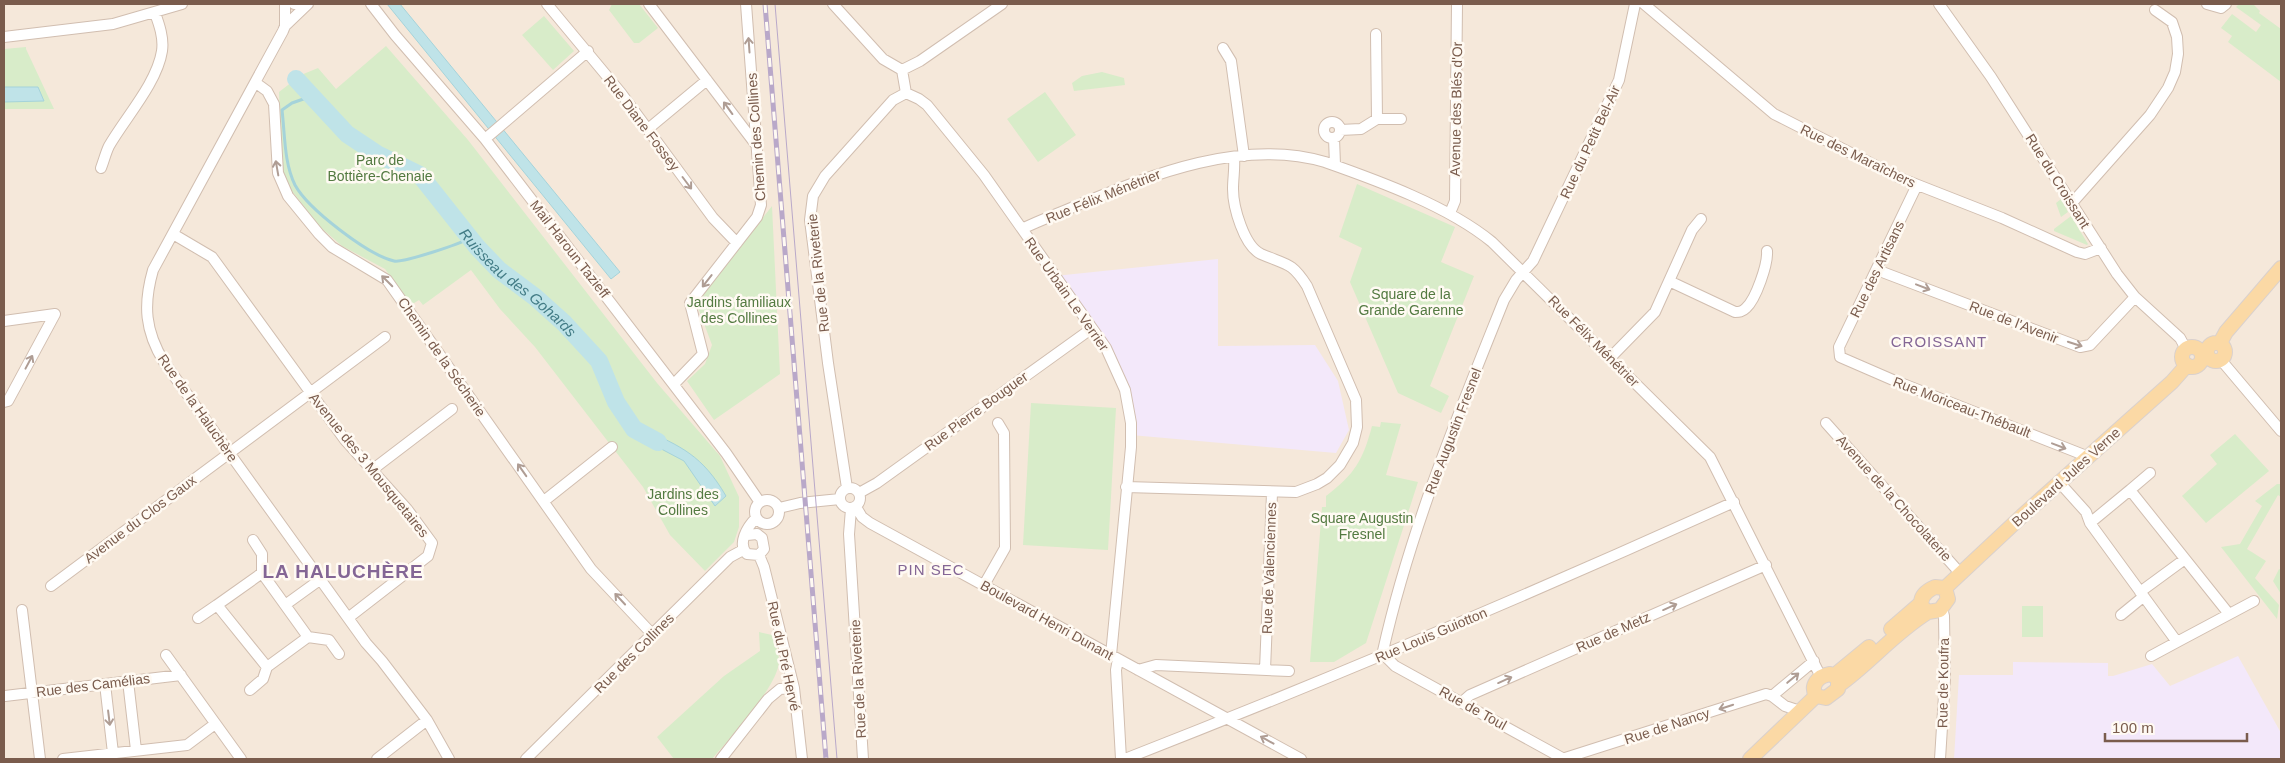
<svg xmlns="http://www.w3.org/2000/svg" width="2285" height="763" font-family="Arial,sans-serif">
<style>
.residential{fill:#f5e8da}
.education{fill:#f3e8fa}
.green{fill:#d8ecc9}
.water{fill:#bfe3e8;stroke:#a5d3da}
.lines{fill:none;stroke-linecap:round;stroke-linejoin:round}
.stream{stroke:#a5d3da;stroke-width:3}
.river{stroke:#bfe3e8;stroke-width:18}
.minor-casing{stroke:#d1beb0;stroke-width:12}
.major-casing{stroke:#dad1cd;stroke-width:16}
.minor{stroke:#fff;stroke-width:10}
.major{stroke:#fbd9a5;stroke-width:14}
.tram{stroke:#b9a8c9;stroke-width:1}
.rail-casing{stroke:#b9a8c9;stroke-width:5}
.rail{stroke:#fffaf3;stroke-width:3;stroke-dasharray:9;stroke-linecap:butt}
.oneway{stroke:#af9d94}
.labels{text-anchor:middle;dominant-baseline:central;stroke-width:5;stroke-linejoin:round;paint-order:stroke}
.street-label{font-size:14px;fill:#7a5c4d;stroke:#fffaf3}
.park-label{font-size:14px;fill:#537a41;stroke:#fffaf3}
.water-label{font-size:15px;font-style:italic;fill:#437c86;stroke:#fffaf3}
.neighbourhood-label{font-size:15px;letter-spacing:1px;fill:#846695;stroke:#fffaf3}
.district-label{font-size:19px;font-weight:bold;letter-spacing:1px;fill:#846695;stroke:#fffaf3}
</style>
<rect width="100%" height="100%" fill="#fdf6ec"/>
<path class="residential" d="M4,4H2281V759H4Z"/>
<path class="education" d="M1218,259V346L1315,345L1338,381L1349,430L1336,453L1131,435L1119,375L1055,276Z
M2238,656L2281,733V759H1954L1959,675H2013V662L2108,663V676H2113L2152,664L2170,686Z"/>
<path class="green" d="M612,4H639L658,28L639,43H634L609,10Z
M2239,4H2253L2260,11L2259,13L2281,29V82L2228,42L2232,36L2221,28L2232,14L2256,32L2261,25L2236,7Z
M544,16L574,51L553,70L522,35Z
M386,46L468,140L657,383L720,456L739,497V527L734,542L705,571L670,535L643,487L535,347L500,309L471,270L423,305L419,300L411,305L385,269L342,246L319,226L289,187L282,171L279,92L301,75L318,68L336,89Z
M26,47V49L54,109H4V49Z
M1102,72L1124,78L1125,85L1074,91L1072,83L1082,76Z
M1045,92L1076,135L1038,162L1007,119Z
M1357,184L1455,227L1441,262L1474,276L1430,386L1449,396L1441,413L1398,393L1350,282L1362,248L1339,237Z
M2061,199L2068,212L2061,217L2056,203Z
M772,206L780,374L714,420L687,381L705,364L712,345L696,302Z
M2071,216L2088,244L2087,245L2054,231V229Z
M1031,403L1116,408L1108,550L1023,545Z
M1381,422L1401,424L1386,475L1418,482L1366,643L1334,662H1310L1322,507H1326V496C1355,474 1363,460 1372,426L1380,427Z
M2235,434L2269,471L2206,523L2182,496L2217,464L2210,455Z
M2277,484H2281V497L2278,495L2247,549L2266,561L2255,578L2279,605L2277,619L2221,547L2240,544L2262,506L2255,501Z
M2279,569L2281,570V594L2273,581Z
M2022,606H2043V637H2022Z
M759,632L772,635C775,643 779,653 779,661C779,685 729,739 712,759H674L657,737L724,676L760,651Z"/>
<path class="water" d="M387,4H400L620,272L611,279Z
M4,87H38L44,101L4,102Z
M641,428C682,447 702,455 726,496L715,506L684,461L633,434Z"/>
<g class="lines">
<path class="stream" d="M312,96L292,103L282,110C285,135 284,163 295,185C308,209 368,255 394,261C403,263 460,244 470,238"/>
<path class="river" id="s1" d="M296,79L347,134L377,154L420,175L477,247L499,270L535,297L564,323L599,361L616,402L634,429L658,442"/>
<defs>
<path id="minor" d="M285,4V26L283,31L153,270C143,305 145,331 164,362L366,643L382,661L427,720L449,759
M294,4H297
M371,4L395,35L485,139L726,453L759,501
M547,4L621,93L713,218L737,243
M649,4L757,146
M833,4L883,59L902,70
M1644,4L1774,114L1784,119L1900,178L2002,218L2077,252L2085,254L2101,248
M1939,4L1991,77L2117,274L2135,297L2180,338L2186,349
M2207,4L2221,8L2226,4
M285,26L308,4
M4,37L113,24L182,4
M1223,48L1231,61L1244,156
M902,70L920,61L1002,4
M902,70L906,93
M256,83L267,91L274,104L278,173L288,196L319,234L332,247L387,280L591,569L653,635
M906,93L919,99L927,105L984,175L1106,348L1125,390L1131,423V447L1111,655
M1377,119H1401
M1324 130a8 8 0 1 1 16 0a8 8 0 1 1-16 0Z
M648,129L707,80
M1340,130L1361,129L1377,119L1376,34
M1334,138L1335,165
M485,139L588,51
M101,168C104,160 106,152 109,146C125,118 157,83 162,51C164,38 159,24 155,13
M1917,185L1839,347L1840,357L1893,380L2089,457
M2072,203L2150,115L2168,88L2175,72L2178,54L2177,37L2172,22L2155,10
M1450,213L1455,201L1457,4
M1022,229C1040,220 1060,213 1078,205C1153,174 1243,138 1325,162C1379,181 1448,206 1492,242L1710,457L1821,677
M173,234L212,257L345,440L407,509L432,543L428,556L348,618
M1877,270L2080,347L2090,345L2135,297
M1669,281L1735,312C1739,312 1742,312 1746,308C1756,299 1768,264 1767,251
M4,321L55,314L8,401L4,402
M1611,357L1655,312L1692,230L1701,219
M2221,360L2281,431
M674,384L703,354L690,303L757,217L761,205L746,4
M1826,423L1960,573
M372,470L452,409
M2059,482L2086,512L2090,523L2177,642L2254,601
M1126,487L1296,492L1317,484L1327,478L1340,465L1353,443L1357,427L1356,400L1307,286C1291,261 1286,265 1261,254C1244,246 1233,207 1233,189C1233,178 1235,168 1234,158
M840 498a10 10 0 1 1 20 0a10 10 0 1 1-20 0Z
M847,488L828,363L810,220L813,196L825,176L893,100L906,93
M2130,490L2150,473
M859,493L877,483L1091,329
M755 512a12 12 0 1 1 24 0a12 12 0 1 1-24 0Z
M544,501L612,447
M856,507L862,517L870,523L1301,759
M779,508L800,503L840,499
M851,509L849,534L863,759
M2090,523L2130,490L2229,614
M747,535L757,534L762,538L764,549L759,555L747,554C737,544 747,527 756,518
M253,540L262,554V573
M759,555L764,567L794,688L802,759
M984,585L1005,548L1004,433L998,423
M51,586L385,337
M2140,592L2185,559
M285,605L262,573L217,605L267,667L308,637L285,605L321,579
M22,610L40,759
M2121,615L2143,597
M198,618L217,605
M308,637L329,640L339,654
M166,655L241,759
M1384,655L1383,651C1410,530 1458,415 1504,300L1516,280L1533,261L1619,80L1635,4
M1384,655L1395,666L1564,759
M2151,656L2177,642
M1118,659L1116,670L1121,759
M1138,670L1156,665L1289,671
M1265,670L1272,493
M128,681L136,750
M105,684L113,753
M250,690L263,679L267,667
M5,696L181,675
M1772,696L1814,661
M1462,702L1470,695L1766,565
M63,759L187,745L215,724
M377,759L427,720
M526,759L730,557L743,550
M721,759L768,699L780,689L794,688
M1125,759C1330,679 1533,593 1734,502
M1562,759L1766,694L1772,696L1785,706L1800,711
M1940,759L1945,679L1944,616L1942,608"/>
<path id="major" d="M2207 352a9 9 0 1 1 18 0a9 9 0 1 1-18 0Z
M2220,343L2226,332L2281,268
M2182 357a10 10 0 1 1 20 0a10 10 0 1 1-20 0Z
M1935,587L1945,588L1948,599L1940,610L1928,612L1922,607C1919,597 1926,591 1935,587Z
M1945,588L2022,516L2172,382L2187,365
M1891,629L1921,603
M1830,674L1838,678V689L1826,698L1816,696C1810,685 1818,676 1830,674Z
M1835,675L1869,647
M1839,685C1870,663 1894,633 1928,612
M1750,759L1816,696"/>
</defs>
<use href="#minor" class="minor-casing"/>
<use href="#major" class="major-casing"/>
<use href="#minor" class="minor"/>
<use href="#major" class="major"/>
<path class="tram" d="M775,4L837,759"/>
<defs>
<path id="rail" d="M765,4L826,759"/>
</defs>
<use href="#rail" class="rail-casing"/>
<use href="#rail" class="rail"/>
</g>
<defs><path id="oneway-shaft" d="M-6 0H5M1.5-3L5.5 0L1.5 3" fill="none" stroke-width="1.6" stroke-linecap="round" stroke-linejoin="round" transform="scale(1.25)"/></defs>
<g class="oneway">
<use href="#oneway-shaft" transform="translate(749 45) rotate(-94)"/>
<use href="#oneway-shaft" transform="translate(728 108) rotate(-126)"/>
<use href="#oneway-shaft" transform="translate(277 168) rotate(-100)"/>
<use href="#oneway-shaft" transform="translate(687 183) rotate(53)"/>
<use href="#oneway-shaft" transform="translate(387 281) rotate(-135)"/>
<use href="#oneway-shaft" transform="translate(707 281) rotate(128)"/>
<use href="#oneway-shaft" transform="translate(1923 287) rotate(21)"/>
<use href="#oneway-shaft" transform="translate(2075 344) rotate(18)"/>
<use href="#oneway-shaft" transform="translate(29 362) rotate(-62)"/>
<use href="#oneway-shaft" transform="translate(2059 446) rotate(21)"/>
<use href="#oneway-shaft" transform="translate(522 470) rotate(-125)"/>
<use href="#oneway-shaft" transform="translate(620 599) rotate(-133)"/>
<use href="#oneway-shaft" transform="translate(1670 607) rotate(-24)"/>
<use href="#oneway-shaft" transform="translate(1793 678) rotate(-40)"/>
<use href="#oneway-shaft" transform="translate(1505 680) rotate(-24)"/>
<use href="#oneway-shaft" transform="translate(1726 707) rotate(162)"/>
<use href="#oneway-shaft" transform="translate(109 718) rotate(83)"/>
<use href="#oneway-shaft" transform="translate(1267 740) rotate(-151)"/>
</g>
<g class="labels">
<g class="street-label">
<text transform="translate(1456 109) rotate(-89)">Avenue des Blés d'Or</text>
<text transform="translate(642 123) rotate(53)">Rue Diane Fossey</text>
<text transform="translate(756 137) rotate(-94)">Chemin des Collines</text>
<text transform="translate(1590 142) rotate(-65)">Rue du Petit Bel-Air</text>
<text transform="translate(1858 156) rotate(26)">Rue des Maraîchers</text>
<text transform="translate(2058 181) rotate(58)">Rue du Croissant</text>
<text transform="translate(1103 196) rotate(-22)">Rue Félix Ménétrier</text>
<text transform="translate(570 249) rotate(52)">Mail Haroun Tazieff</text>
<text transform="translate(1877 269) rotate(-64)">Rue des Artisans</text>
<text transform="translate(818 273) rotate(-96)">Rue de la Riveterie</text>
<text transform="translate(1067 294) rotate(55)">Rue Urbain Le Verrier</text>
<text transform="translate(2014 322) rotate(21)">Rue de l'Avenir</text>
<text transform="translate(1594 341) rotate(45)">Rue Félix Ménétrier</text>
<text transform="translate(442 357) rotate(55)">Chemin de la Sécherie</text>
<text transform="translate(1962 407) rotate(21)">Rue Moriceau-Thébault</text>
<text transform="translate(198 408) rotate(55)">Rue de la Haluchère</text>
<text transform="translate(976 411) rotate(-36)">Rue Pierre Bouguer</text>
<text transform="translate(1453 431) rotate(-69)">Rue Augustin Fresnel</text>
<text transform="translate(369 465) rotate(51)">Avenue des 3 Mousquetaires</text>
<text transform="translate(2066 477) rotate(-42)">Boulevard Jules Verne</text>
<text transform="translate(1894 498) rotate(48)">Avenue de la Chocolaterie</text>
<text transform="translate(140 519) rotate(-37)">Avenue du Clos Gaux</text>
<text transform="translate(1269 568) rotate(-88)">Rue de Valenciennes</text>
<text transform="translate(1047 620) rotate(29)">Boulevard Henri Dunant</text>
<text transform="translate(1613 632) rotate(-24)">Rue de Metz</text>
<text transform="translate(1431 635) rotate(-23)">Rue Louis Guiotton</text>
<text transform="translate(634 653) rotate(-45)">Rue des Collines</text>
<text transform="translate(784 656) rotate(78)">Rue du Pré Hervé</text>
<text transform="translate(858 679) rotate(-93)">Rue de la Riveterie</text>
<text transform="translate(1943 683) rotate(-89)">Rue de Koufra</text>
<text transform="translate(93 685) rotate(-7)">Rue des Camélias</text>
<text transform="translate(1473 708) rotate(29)">Rue de Toul</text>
<text transform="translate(1667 726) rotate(-18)">Rue de Nancy</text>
</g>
<g class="park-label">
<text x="380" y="160">Parc de<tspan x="380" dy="16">Bottière-Chenaie</tspan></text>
<text x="1411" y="294">Square de la<tspan x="1411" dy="16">Grande Garenne</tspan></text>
<text x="739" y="302">Jardins familiaux<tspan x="739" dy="16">des Collines</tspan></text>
<text x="683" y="494">Jardins des<tspan x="683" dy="16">Collines</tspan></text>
<text x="1362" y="518">Square Augustin<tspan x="1362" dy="16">Fresnel</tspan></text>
</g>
<g class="water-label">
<text stroke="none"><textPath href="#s1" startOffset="305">Ruisseau des Gohards</textPath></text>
</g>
<g class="neighbourhood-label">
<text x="1939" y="341">CROISSANT</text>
<text x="931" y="569">PIN SEC</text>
</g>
<g class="district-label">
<text x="343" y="571">LA HALUCHÈRE</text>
</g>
</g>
<rect width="2285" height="763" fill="none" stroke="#7a5c4d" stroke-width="10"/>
<path d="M2105 733v8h142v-8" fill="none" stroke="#7a5c4d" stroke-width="2.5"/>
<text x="2112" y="733" font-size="15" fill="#7a5c4d" stroke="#fffaf3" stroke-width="4" paint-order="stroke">100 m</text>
</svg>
